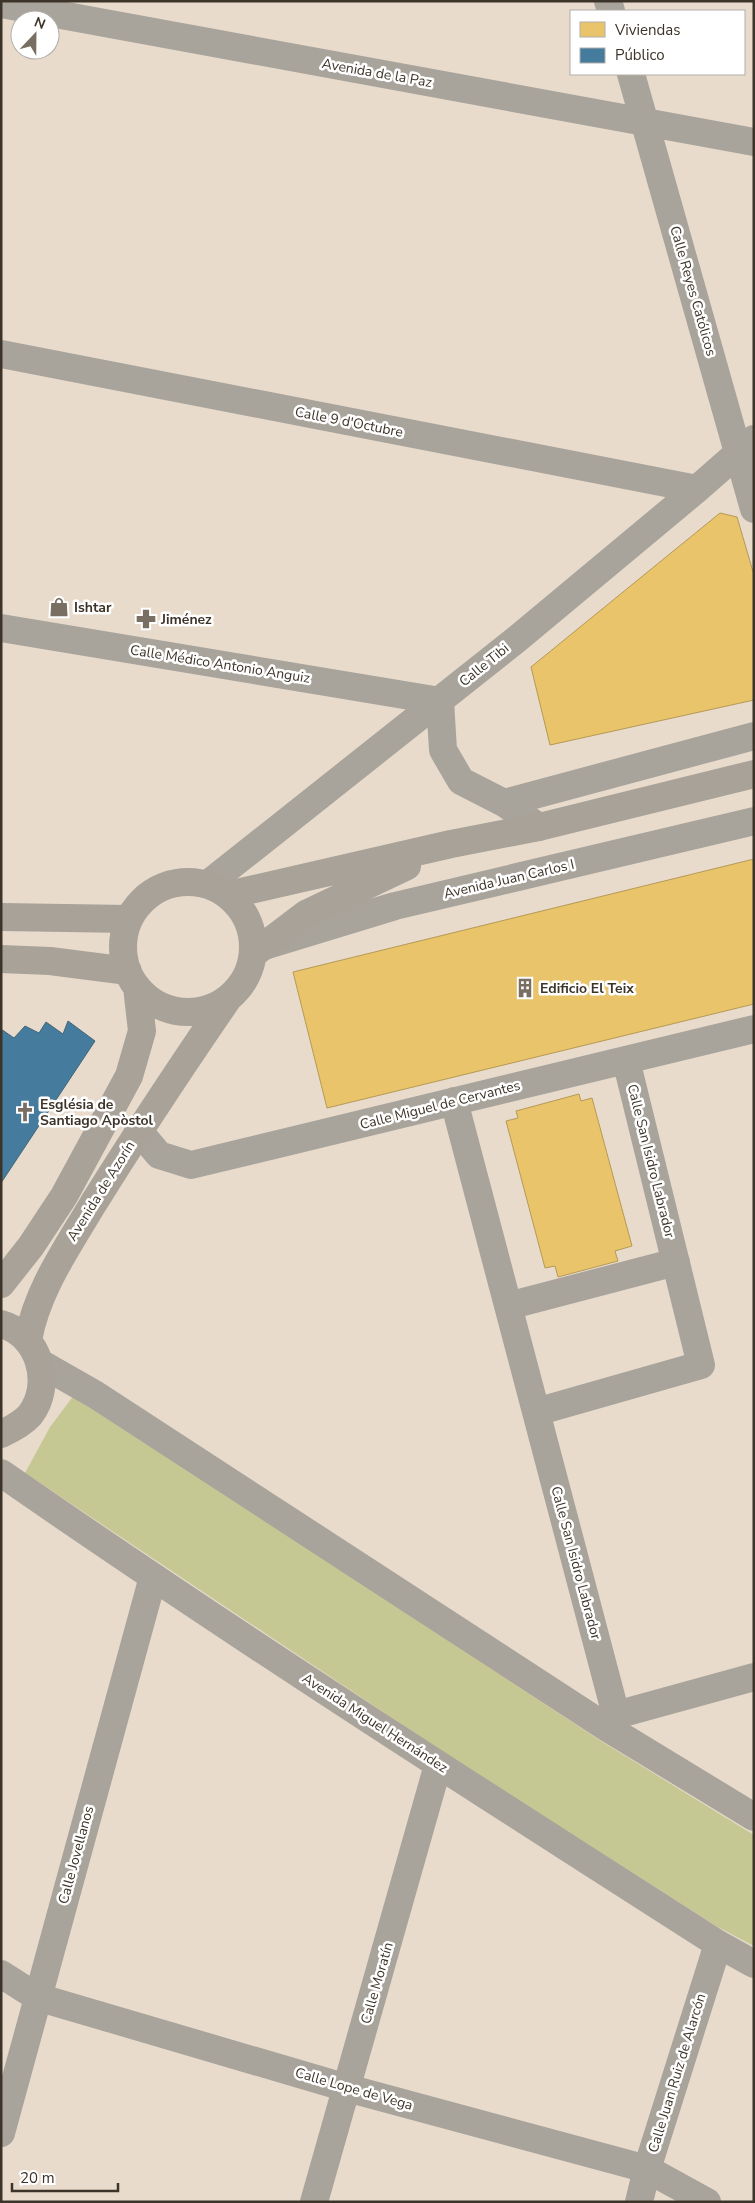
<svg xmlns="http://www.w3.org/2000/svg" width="755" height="2203" font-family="'Nunito Sans',sans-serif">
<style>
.green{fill:#c6c894}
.homes{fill:#e9c46a;stroke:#b59956}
.public{fill:#457b9d;stroke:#43667a}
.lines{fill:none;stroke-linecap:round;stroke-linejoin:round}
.street{stroke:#a8a49c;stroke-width:28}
.secondary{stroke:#a8a299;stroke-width:28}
.labels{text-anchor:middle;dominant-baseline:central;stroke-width:5;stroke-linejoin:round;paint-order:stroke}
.street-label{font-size:14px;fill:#3d3429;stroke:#fff}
.poi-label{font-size:14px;font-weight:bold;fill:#3d3429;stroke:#fff;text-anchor:start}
</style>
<rect width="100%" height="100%" fill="#e8dbcc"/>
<path class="green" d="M74,1395L601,1741L754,1835V1946L716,1926L452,1758L25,1473L50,1427Z"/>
<path class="homes" d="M720,513L737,517L754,575V700L550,745L531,667Z
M754,859V1004L327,1108L293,972Z
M579,1094L581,1101L592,1098L632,1246L615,1251L618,1261L558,1277L555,1266L545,1268L506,1121L518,1118L516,1111Z"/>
<path class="public" d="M68,1021L95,1041L1,1183V1029L14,1038L25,1026L39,1033L46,1022L63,1034Z"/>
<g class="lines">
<path class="street" d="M608,1L611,11
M1,4L754,142
M631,74L754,509
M1,354L697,489
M1,628L440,701L443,750L461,781L504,803L539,827
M504,803L754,736
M208,884L517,639L697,489L754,439
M267,945L395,906L754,821
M454,1101L616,1715
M138,1130L159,1155L191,1165L754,1029
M508,1306L676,1262
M40,1363L96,1395L606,1727L754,1817
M536,1412L701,1365L626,1060
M1,1473C236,1636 477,1790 718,1944L754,1964
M606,1727L616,1715L754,1677
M1,1974L37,1997L347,2088L647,2169L707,2202
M1,2133L153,1577
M314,2202L438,1765
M639,2202L647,2169L718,1944"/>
<path class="secondary" d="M123 947a65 65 0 1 1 130 0a65 65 0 1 1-130 0Z
M228,895L451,844L539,827L754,774
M1,917L129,919
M253,954L306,914L407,866
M1,959L50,961L128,971
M1,1284L31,1246L64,1196L129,1076L142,1031L137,987
M1,1324C39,1334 54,1384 30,1415C22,1424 12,1429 1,1434
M28,1340C37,1290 67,1248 93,1204C136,1135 181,1067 227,1000"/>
</g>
<defs>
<symbol id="shop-bare" viewBox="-9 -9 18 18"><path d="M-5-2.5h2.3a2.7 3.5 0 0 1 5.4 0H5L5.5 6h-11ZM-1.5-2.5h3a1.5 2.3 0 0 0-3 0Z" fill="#796e62" stroke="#fff" stroke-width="2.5" paint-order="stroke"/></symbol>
<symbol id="pharmacy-bare" viewBox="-9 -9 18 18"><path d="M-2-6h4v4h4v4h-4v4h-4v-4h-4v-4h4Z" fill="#796e62" stroke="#fff" stroke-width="2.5" paint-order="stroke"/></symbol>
<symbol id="building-bare" viewBox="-9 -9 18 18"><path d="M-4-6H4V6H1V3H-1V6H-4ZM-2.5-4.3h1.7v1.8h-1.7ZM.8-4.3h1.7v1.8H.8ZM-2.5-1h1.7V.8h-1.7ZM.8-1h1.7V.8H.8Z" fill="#796e62" stroke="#fff" stroke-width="2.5" paint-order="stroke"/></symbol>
<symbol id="church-bare" viewBox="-9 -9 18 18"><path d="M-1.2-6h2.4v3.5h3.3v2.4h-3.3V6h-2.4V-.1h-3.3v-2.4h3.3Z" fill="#796e62" stroke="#fff" stroke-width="2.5" paint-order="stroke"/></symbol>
</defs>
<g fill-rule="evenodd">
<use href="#shop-bare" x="45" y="593" width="28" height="28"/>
<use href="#pharmacy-bare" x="132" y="605" width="28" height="28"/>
<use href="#building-bare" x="511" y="974" width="28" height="28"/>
<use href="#church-bare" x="11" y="1098" width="28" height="28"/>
</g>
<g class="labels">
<g class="street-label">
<text transform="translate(377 73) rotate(10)">Avenida de la Paz</text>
<text transform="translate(693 291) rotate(74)">Calle Reyes Católicos</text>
<text transform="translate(349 422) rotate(11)">Calle 9 d'Octubre</text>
<text transform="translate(220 664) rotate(9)">Calle Médico Antonio Anguiz</text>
<text transform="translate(484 665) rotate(-39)">Calle Tibi</text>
<text transform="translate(509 879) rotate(-13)">Avenida Juan Carlos I</text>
<text transform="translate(440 1105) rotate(-14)">Calle Miguel de Cervantes</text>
<text transform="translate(651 1161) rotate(76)">Calle San Isidro Labrador</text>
<text transform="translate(101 1191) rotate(-58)">Avenida de Azorín</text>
<text transform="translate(576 1563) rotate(75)">Calle San Isidro Labrador</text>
<text transform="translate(375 1723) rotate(33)">Avenida Miguel Hernández</text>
<text transform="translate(76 1855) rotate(-75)">Calle Jovellanos</text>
<text transform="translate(377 1983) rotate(-74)">Calle Moratín</text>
<text transform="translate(677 2073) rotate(-73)">Calle Juan Ruiz de Alarcón</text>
<text transform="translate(354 2089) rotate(16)">Calle Lope de Vega</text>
</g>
<g class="poi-label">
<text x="74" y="607">Ishtar</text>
<text x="161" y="619">Jiménez</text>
<text x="540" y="988">Edificio El Teix</text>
<text x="40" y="1104">Església de<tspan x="40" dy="16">Santiago Apòstol</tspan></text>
</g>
</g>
<rect width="755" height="2203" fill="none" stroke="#3d3429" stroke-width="5"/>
<rect x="570" y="10" width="175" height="65" fill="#ffffff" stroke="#b1aea9"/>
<rect x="580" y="22" width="25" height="15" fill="#e9c46a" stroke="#b1aea9"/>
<text x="615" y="35" font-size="15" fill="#3d3429">Viviendas</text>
<rect x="580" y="48" width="25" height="15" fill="#457b9d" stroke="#b1aea9"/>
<text x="615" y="60" font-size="15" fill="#3d3429">Público</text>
<g transform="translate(35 35) rotate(22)"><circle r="24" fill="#ffffff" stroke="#b1aea9"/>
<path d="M0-4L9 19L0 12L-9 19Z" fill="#796e62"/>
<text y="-8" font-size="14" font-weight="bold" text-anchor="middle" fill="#3d3429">N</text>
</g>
<path d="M12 2183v8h106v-8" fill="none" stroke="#3d3429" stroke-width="2.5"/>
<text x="20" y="2183" font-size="15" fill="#3d3429" stroke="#ffffff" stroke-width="4" paint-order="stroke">20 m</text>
</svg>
